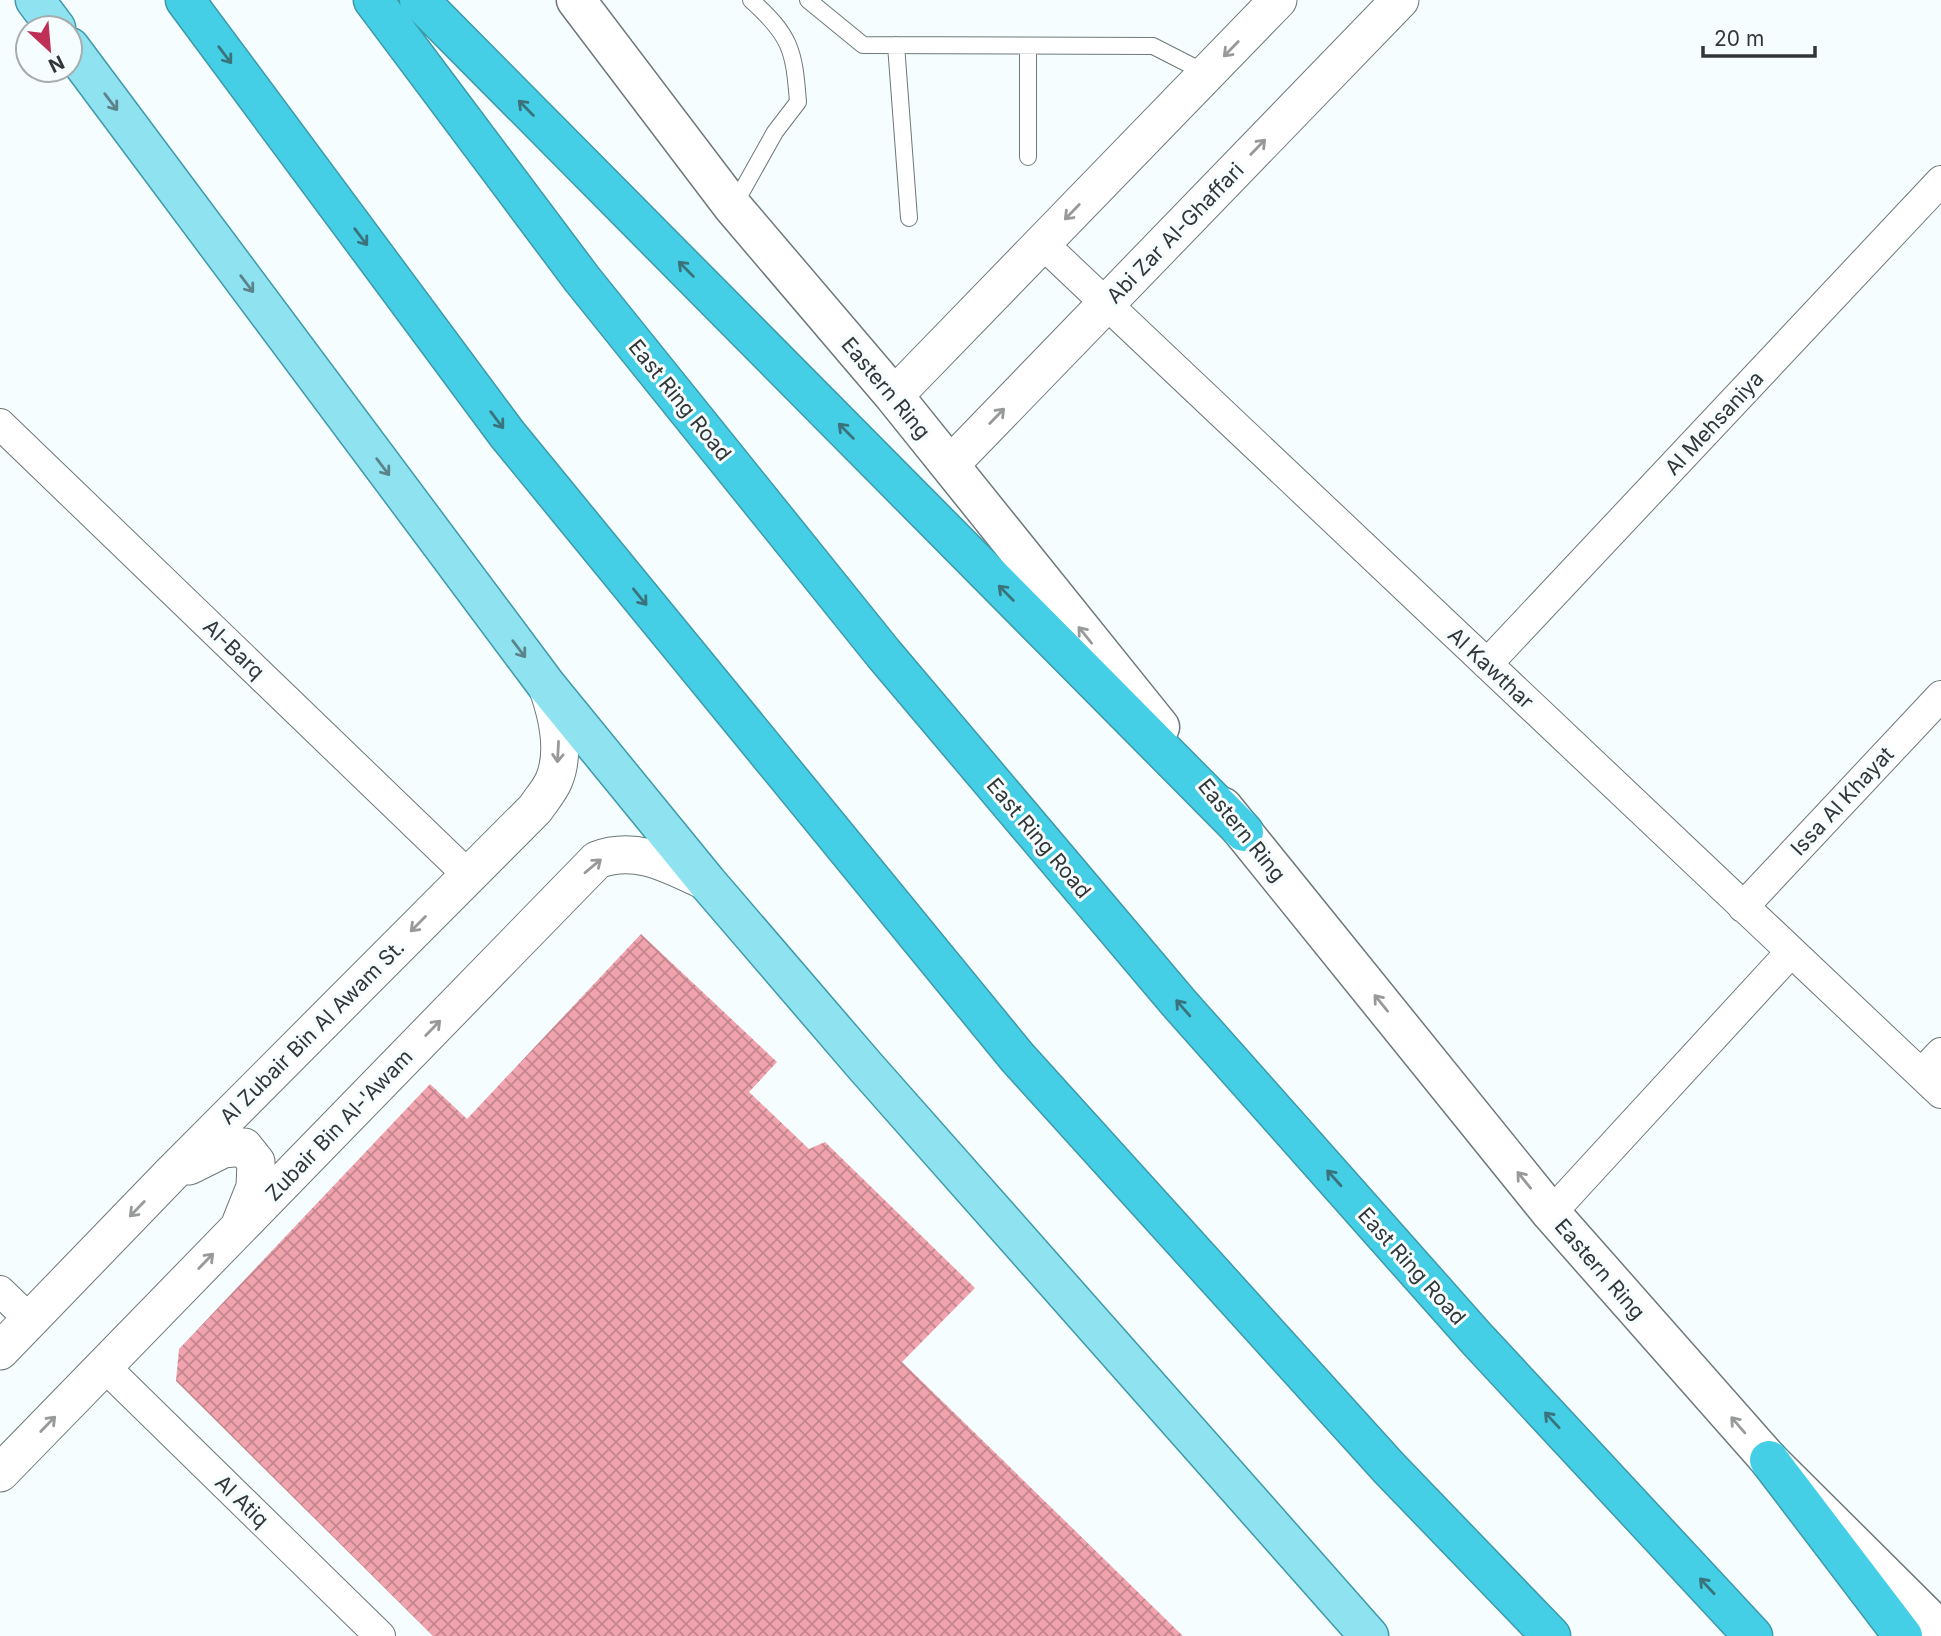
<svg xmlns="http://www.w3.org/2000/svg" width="1941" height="1636" font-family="Inter,sans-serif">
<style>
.building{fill:url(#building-cross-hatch)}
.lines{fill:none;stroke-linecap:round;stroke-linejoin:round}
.service-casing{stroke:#6f7879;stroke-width:18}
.minor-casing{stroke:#6f7879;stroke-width:32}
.tertiary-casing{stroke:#6f7879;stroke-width:39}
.secondary-casing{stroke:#6f7879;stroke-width:41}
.primary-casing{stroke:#3e99a8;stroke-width:41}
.motorway-casing{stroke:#3e99a8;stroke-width:41}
.service{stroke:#fff;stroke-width:16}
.minor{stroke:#fff;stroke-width:30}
.tertiary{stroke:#fff;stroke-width:37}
.secondary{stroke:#fff;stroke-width:38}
.primary{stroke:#8fe2f0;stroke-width:38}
.motorway{stroke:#45cfe6;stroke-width:38}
.oneway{stroke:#989a9a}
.oneway2{stroke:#3a737c}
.oneway3{stroke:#5c838a}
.labels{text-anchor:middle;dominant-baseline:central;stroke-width:6;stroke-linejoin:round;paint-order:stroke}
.street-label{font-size:21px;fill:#323636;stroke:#f5fdfe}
</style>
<defs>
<pattern id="building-cross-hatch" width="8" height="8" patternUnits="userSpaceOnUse" patternTransform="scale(1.75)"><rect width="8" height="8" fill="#f0a2ad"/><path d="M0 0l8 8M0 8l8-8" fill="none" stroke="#c3858e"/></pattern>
</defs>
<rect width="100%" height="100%" fill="#f5fdfe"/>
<path class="building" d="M641,934L777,1062L749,1092L809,1149L825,1142L975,1288L902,1362L1183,1636H433L176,1381L179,1349L430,1084L467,1119Z"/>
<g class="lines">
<defs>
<path id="service" d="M808,0L863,45L1153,46L1198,69L1203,77
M896,45L909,218
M1028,157V46
M733,207L775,132L798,102C794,50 791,36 751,0"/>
<path id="minor" d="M1042,243L1941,1093
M0,424L467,874
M1487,664L1941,181
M1743,907L1941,696
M1921,1074L1941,1053
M1551,1213L1791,952
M0,1291L30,1320
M104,1366L380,1636"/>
<path id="tertiary" d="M894,396L1278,0
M950,465L1400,0
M189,1166L223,1149L244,1147L256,1162L255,1187L241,1222
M0,1351L170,1175L535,809C541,800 550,790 554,780C566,751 557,714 547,686
M0,1473L597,860C637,845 670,865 707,882"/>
<path id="secondary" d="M576,0L733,207L894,396L1160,727
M1223,807L1551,1213L1769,1460L1941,1631"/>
<path id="primary" d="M35,0L56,28
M70,47L547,686L707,882L865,1066L1369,1636"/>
<path id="motorway" d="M185,0L507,434L1017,1057L1389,1468L1551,1636
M373,0L582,279L883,653L1178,1002L1477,1339L1753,1636
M419,0L1244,832
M1769,1460L1903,1636"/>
</defs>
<use href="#service" class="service-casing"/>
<use href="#minor" class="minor-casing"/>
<use href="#tertiary" class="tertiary-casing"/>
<use href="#secondary" class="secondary-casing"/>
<use href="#primary" class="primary-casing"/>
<use href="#motorway" class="motorway-casing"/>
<use href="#service" class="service"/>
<use href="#minor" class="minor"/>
<use href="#tertiary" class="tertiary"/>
<use href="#secondary" class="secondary"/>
<use href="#primary" class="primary"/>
<use href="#motorway" class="motorway"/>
</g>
<defs><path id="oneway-shaft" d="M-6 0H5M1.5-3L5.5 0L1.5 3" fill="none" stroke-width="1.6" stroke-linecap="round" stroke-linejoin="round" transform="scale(1.75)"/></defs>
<g class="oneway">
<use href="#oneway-shaft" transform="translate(1231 49) rotate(134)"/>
<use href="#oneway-shaft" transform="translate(1258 147) rotate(-46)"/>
<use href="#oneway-shaft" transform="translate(1072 212) rotate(134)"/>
<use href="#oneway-shaft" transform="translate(997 416) rotate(-46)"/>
<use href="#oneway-shaft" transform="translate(1085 635) rotate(-129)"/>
<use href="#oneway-shaft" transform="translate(558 752) rotate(93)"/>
<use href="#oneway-shaft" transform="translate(593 866) rotate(-40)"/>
<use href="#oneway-shaft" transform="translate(418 924) rotate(135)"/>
<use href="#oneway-shaft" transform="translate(1381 1003) rotate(-129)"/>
<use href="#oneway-shaft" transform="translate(433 1028) rotate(-46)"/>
<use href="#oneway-shaft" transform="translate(1524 1180) rotate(-129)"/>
<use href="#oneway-shaft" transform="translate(137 1209) rotate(134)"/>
<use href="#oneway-shaft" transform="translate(206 1261) rotate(-46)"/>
<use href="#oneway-shaft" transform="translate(48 1424) rotate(-46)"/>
<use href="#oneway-shaft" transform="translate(1738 1425) rotate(-131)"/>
</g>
<g class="oneway2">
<use href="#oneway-shaft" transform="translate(225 55) rotate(53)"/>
<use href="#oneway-shaft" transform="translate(526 108) rotate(-135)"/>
<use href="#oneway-shaft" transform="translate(361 237) rotate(53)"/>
<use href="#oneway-shaft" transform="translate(686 269) rotate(-135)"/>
<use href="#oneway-shaft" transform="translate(497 420) rotate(53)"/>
<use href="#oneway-shaft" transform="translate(846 431) rotate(-135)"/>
<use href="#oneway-shaft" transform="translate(1006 593) rotate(-135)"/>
<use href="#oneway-shaft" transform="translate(640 597) rotate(51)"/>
<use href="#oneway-shaft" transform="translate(1183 1008) rotate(-131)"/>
<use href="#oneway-shaft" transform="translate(1334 1178) rotate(-132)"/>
<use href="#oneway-shaft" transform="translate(1552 1420) rotate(-133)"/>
<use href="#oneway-shaft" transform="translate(1707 1586) rotate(-133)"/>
</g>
<g class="oneway3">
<use href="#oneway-shaft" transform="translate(111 102) rotate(53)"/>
<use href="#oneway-shaft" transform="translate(247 284) rotate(53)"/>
<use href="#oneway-shaft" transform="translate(383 467) rotate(53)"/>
<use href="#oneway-shaft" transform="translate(519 649) rotate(53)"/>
</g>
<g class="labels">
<g class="street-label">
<text transform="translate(1175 233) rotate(-46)">Abi Zar Al-Ghaffari</text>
<text transform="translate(886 388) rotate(50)">Eastern Ring</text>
<text transform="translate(680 400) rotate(51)">East Ring Road</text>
<text transform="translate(1714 423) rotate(-47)">Al Mehsaniya</text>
<text transform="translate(234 649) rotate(44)">Al-Barq</text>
<text transform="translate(1491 668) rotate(43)">Al Kawthar</text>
<text transform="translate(1842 801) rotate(-47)">Issa Al Khayat</text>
<text transform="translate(1242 830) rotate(51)">Eastern Ring</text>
<text transform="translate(1039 838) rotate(50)">East Ring Road</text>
<text transform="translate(312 1032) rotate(-45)">Al Zubair Bin Al Awam St.</text>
<text transform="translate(339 1125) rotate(-46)">Zubair Bin Al-'Awam</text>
<text transform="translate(1412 1266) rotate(48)">East Ring Road</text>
<text transform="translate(1600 1269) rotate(49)">Eastern Ring</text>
<text transform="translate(242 1501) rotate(44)">Al Atiq</text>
</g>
</g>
<g transform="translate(49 49) rotate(154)"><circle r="33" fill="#f5fdfe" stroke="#a7adae" stroke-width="2"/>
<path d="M0-5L12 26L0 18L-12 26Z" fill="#bf3056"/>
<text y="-10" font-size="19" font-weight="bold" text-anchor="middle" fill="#323636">N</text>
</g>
<path d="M1703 46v10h112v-10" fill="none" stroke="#323636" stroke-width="3.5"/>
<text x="1714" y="46" font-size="21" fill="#323636" stroke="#f5fdfe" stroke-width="5" paint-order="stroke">20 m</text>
</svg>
